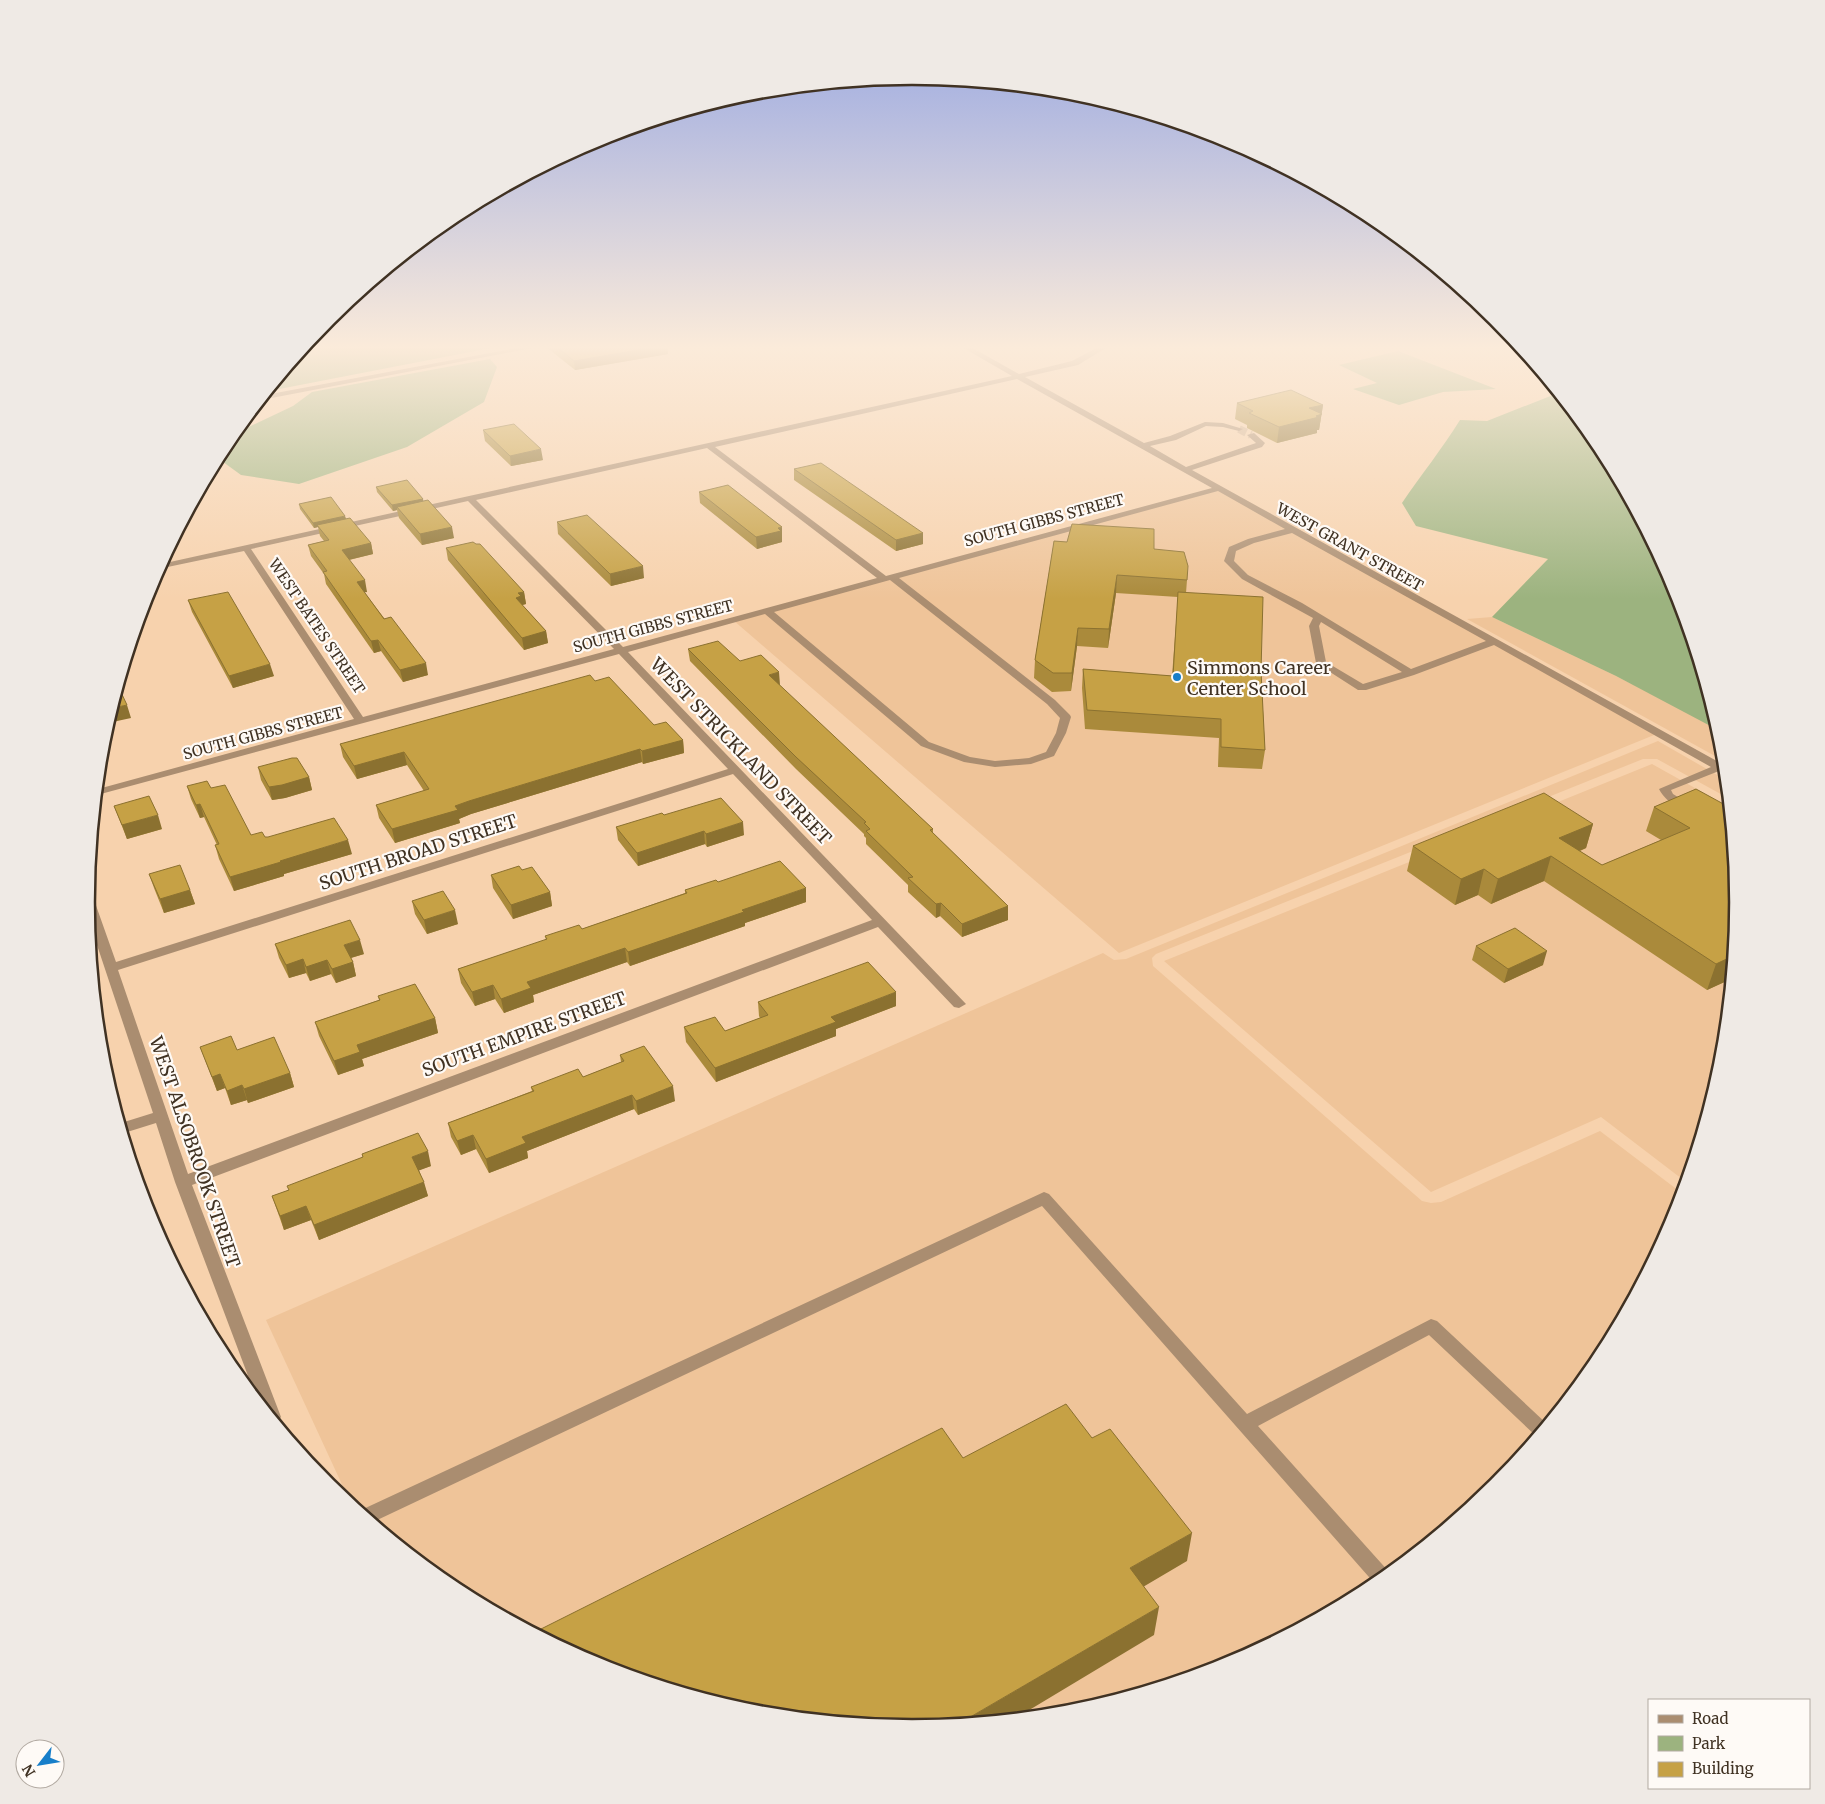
<svg xmlns="http://www.w3.org/2000/svg" width="1825" height="1804" font-family="Merriweather,serif">
<style>
.built{fill:#efc499}
.green{fill:#9cb37f}
.lines{fill:none;stroke-linecap:round;stroke-linejoin:round}
.minor-tunnel{stroke:#d2b291;stroke-width:8;stroke-dasharray:8 4;stroke-linecap:butt}
.minor{fill:#aa8d70;fill-rule:evenodd}
.wall{fill:#aa8a3b}
.shaded-wall{fill:#8b7130}
.building{fill:#c6a145;stroke:#8b7130}
.poi-dot{fill:#177ec9;stroke:#fefaf6;stroke-width:2}
.labels{text-anchor:middle;dominant-baseline:central;stroke-width:4.5;stroke-linejoin:round;paint-order:stroke}
.far-street-label{font-size:15px;fill:#403223;stroke:#fefaf6}
.poi-label{font-size:18px;fill:#403223;stroke:#fefaf6;text-anchor:start}
.street-label{font-size:18px;fill:#403223;stroke:#fefaf6}
.rim{fill:none;stroke:#403223;stroke-width:2.5}
</style>
<rect width="100%" height="100%" fill="#f7d2ad"/>
<path class="built" d="M1217,489L1659,733L1119,953L733,620Z
M1492,617L1616,676L1719,729L1724,761L1467,619Z
M1658,741L1726,780L1728,798L1657,759H1643L1156,954L1152,958L1153,966L1422,1201L1431,1203L1441,1202L1600,1131L1683,1194L1675,1218L1599,1361L1496,1486L1371,1589L1228,1665L1073,1712L913,1728L596,1665L454,1588L351,1504L266,1320L1103,953L1114,960L1126,959Z
M1652,764L1729,807L1738,902L1722,1063L1686,1182L1601,1117L1431,1192L1164,961Z"/>
<path class="green" d="M305,346H501L269,391Z
M1398,351L1496,389L1443,392L1399,405L1353,389L1377,383L1339,365Z
M490,359L497,367L484,402L407,447L299,484L241,475L219,459L238,432L293,406L312,392Z
M1558,393L1599,443L1675,586L1718,730L1616,676L1492,617L1548,559L1416,526L1402,503C1421,475 1442,449 1460,420L1487,421Z"/>
<g class="lines">
<path class="minor-tunnel" d="M1239,429L1251,435"/>
<path class="minor" d="M527,346H543L261,400L265,395Z
M960,346H969L1019,374L1072,361L1100,346H1109L1078,365L1025,377L1144,443L1170,436L1205,422L1223,423L1243,429L1239,431L1223,427L1206,426L1176,440L1150,446L1186,467L1256,443L1247,435L1254,433L1265,443L1262,447L1192,470L1724,765L1726,773L1719,771L1671,790L1673,794L1694,807L1692,809C1680,813 1664,799 1659,789L1711,767L1494,645L1414,675L1366,690H1358L1316,663L1309,626L1313,618L1242,579L1224,561L1229,547L1248,539L1285,529L1218,491L899,578L1055,700L1070,715L1071,717L1066,733L1054,756L1031,764L995,767L964,762L921,746L765,614L628,652L966,1004L959,1008L954,1007L878,927L192,1185L281,1417L277,1423L256,1397L175,1182L156,1123L124,1133L121,1123L153,1113L89,921L88,893L93,897L116,962L728,769L619,654L97,795L98,789L354,719L244,551L158,569L161,564L1012,376ZM1017,379L1212,488L886,576L715,447ZM707,448L877,578L623,647L476,500ZM468,501L614,649L363,717L251,549ZM1292,533L1486,641L1411,669L1302,603L1248,575L1234,561L1236,551L1254,543ZM890,580L1047,704L1060,718L1056,733L1046,752L1029,758L995,761L970,757L929,742L774,612ZM1321,622L1402,672L1363,684L1326,662L1319,626ZM733,774L872,920L188,1174L118,970Z
M1044,1192L1049,1194L1247,1414L1431,1319L1437,1321L1547,1424L1536,1436L1429,1335L1258,1426L1390,1573L1376,1585L1042,1206L373,1522L359,1511Z"/>
</g>
<path class="wall" d="M545,346H667L668,354L575,370Z
M1237,403L1323,405L1319,430H1317V433L1277,443L1247,428V425L1235,419Z
M483,430L543,460L511,466L485,441Z
M794,469L923,533V544L896,551L794,480Z
M376,487L423,499V501L454,538L422,545L399,518L397,510L393,511L377,492Z
M699,492L782,539V542L757,549L700,503Z
M299,504L346,519L371,543L373,554L349,560L367,592H364L428,675L403,682L381,651L374,653L326,584L324,574L311,556L308,545L324,541L320,536L318,527L314,528L300,509Z
M557,522L644,578L611,586L558,534Z
M1054,541L1154,549L1187,580L1186,593L1261,671L1265,750L1262,769L1218,767L1219,738L1085,729L1082,688L1083,669L1172,676L1178,597L1116,593L1108,648L1077,646L1071,691L1052,692L1034,678L1035,660Z
M446,548L524,592L526,604L522,605L546,631L548,643L524,650L448,560Z
M188,600L274,676L233,688L192,612Z
M688,649L740,661L780,685H779L933,829V833L1008,906V920L962,937L940,916L936,918L908,892V885L866,844V838L864,836V834L796,769L690,661Z
M595,681L654,725L683,740L684,753L643,764L642,762L471,814L459,819L460,823L395,843L379,818L376,805L424,791L407,765L357,779L343,757L340,744Z
M258,767L309,777L312,790L285,798L272,800L261,780Z
M187,786L211,788L251,835L265,837L352,854L284,874V876L234,891L219,859L215,845H217L204,817L200,818L191,799Z
M1696,789L1738,902L1731,979L1707,990L1544,881L1491,904L1478,895L1455,905L1407,871L1413,846L1593,824L1586,848L1580,851L1602,865L1661,840L1646,831L1654,807Z
M114,806L162,829L127,839Z
M664,815L744,835L707,847L705,844L638,866L618,840L616,827Z
M522,870L550,892L552,906L513,919L493,888L491,875Z
M149,874L190,890L195,904L164,913L154,888Z
M718,882L806,902L745,923V926L630,966L627,962L533,995L534,1002L504,1013L495,999L475,1006L461,983L458,969L546,940L545,936L582,929L685,893V890Z
M412,901L458,924L427,934L415,914Z
M275,944L364,954L351,958L353,962L356,976L336,983L331,974L310,981L306,973L289,978L279,958Z
M1476,946L1543,965L1504,983L1472,960Z
M378,996L435,1018L438,1033L362,1059L364,1066L338,1075L319,1036L315,1022L379,1000Z
M758,1002L896,1006L836,1029V1036L716,1082L686,1042L684,1027L725,1031L760,1018L759,1016Z
M200,1047L237,1050L290,1073L294,1087L248,1103L247,1100L231,1105L225,1088L217,1091Z
M620,1055L675,1101L638,1115L634,1109L527,1151L528,1158L489,1173L476,1149L461,1155L451,1137L448,1123L532,1091L531,1087L583,1077L621,1062Z
M362,1154L431,1166L419,1170L428,1196L319,1240L311,1220L284,1230L272,1196L289,1190L363,1157Z"/>
<path class="shaded-wall" d="M661,346H667L668,354L575,370L574,361Z
M1323,405L1319,430H1317V433L1277,443L1279,427L1309,408Z
M541,449L543,460L511,466L510,456Z
M423,499L424,504L397,507V510L393,511L392,505Z
M345,516L347,521L317,525L318,527L314,528L313,523Z
M452,527L454,538L422,545L420,534Z
M782,527V542L757,549L756,537Z
M923,533V544L896,551V540Z
M371,543L373,554L344,561L342,550Z
M643,566L644,578L611,586L610,574Z
M1117,575L1116,593L1108,648L1109,629Z
M365,580L367,592L359,593L357,582Z
M524,592L526,604L522,605L516,598L518,593Z
M1078,628L1077,646L1071,691L1072,673Z
M546,631L548,643L524,650L522,638Z
M378,640L381,651L374,653L371,641Z
M426,663L428,675L403,682L400,670Z
M270,664L274,676L233,688L229,676Z
M779,672L780,685L770,688L769,675Z
M127,705L131,718L108,723L113,708Z
M683,740L684,753L643,764L642,751Z
M640,749L642,762L471,814L459,819L460,823L395,843L392,829L469,801Z
M404,752L407,765L357,779L354,766Z
M309,777L312,790L285,798L272,800L269,787Z
M200,804L204,817L200,818L196,805Z
M158,815L162,829L127,839L122,825Z
M743,822L744,835L707,847L706,834Z
M1593,824L1586,848L1558,860L1559,838Z
M704,831L705,844L638,866L637,853Z
M348,840L352,854L284,874V876L234,891L230,877L280,861Z
M1551,856L1544,881L1491,904L1498,879Z
M1484,869L1478,895L1455,905L1461,879Z
M806,888V902L745,923V926L630,966L628,952L742,910Z
M190,890L195,904L164,913L160,899Z
M550,892L552,906L513,919L511,905Z
M941,903L940,916L936,918V904Z
M1008,906V920L962,937V924Z
M455,910L458,924L427,934L424,920Z
M360,940L364,954L347,959L344,945Z
M625,948L627,962L533,995L534,1002L504,1013L501,999L527,982Z
M1547,951L1543,965L1504,983L1508,969Z
M1733,956L1731,979L1707,990L1716,964Z
M303,959L306,973L289,978L286,965Z
M327,960L331,974L310,981L306,967Z
M353,962L356,976L336,983L332,969Z
M493,985L495,999L475,1006L472,992Z
M896,992V1006L836,1029V1036L716,1082L715,1068L831,1017Z
M435,1018L438,1033L362,1059L364,1066L338,1075L334,1061L357,1045Z
M290,1073L294,1087L248,1103L244,1089Z
M220,1074L225,1088L217,1091L212,1077Z
M242,1085L247,1100L231,1105L227,1091Z
M673,1086L675,1101L638,1115L636,1101Z
M632,1095L634,1109L527,1151L528,1158L489,1173L486,1159L522,1137Z
M473,1135L476,1149L461,1155L457,1141Z
M428,1151L431,1166L415,1172L412,1157Z
M424,1182L428,1196L319,1240L314,1225Z
M306,1206L311,1220L284,1230L280,1216Z
M1192,1533L1187,1561L1126,1597L1130,1568Z
M1159,1607L1154,1635L1016,1718L960,1723Z"/>
<path class="building" d="M556,346H661L574,361Z
M1291,390L1323,405L1309,408L1322,414L1316,416L1319,417L1279,427L1249,413L1253,411L1237,403Z
M514,424L541,449L510,456L483,430Z
M821,463L923,533L896,540L794,469Z
M407,480L423,499L392,505L376,487Z
M728,485L782,527L778,528L781,531L756,537L699,492Z
M331,497L345,516L313,523L299,504Z
M428,500L452,527L420,534L397,507Z
M587,515L643,566L610,574L557,522Z
M350,518L371,543L342,550L365,580L357,582L384,619L391,617L426,663L400,670L378,640L371,641L323,572L327,571L308,545L329,540L317,525Z
M1072,524L1154,529V549L1184,552L1188,566L1187,580L1117,575L1109,629L1078,628L1072,673H1053L1035,660L1054,541L1067,542Z
M473,542L476,544H480L524,592L518,593L521,596L516,598L546,631L522,638L446,548Z
M228,592L270,664L229,676L188,600Z
M1178,592L1263,597L1261,671L1265,750L1221,747V719L1087,710L1083,669L1173,676Z
M718,641L740,661L761,655L779,672L769,675L933,829L930,830L1008,906L962,924L941,903L936,904L908,878L913,877L866,831L870,829L864,823L866,822L796,757L688,649Z
M590,675L595,681L609,677L654,725L666,722L683,740L642,751L640,749L469,801L455,806L458,810L392,829L376,805L429,789L404,752L354,766L340,744Z
M119,688L127,705L113,708Z
M292,758H297L309,777L282,785L269,787L258,767Z
M207,781L211,788L225,785L251,835L262,832L265,837H268L334,818L348,840L280,861L281,862L230,877L215,845L219,844L200,804L196,805L187,786Z
M1696,789L1729,807L1738,902L1733,956L1716,964L1551,856L1498,879L1484,869L1461,879L1413,846L1544,793L1593,824L1559,838L1602,865L1690,828L1654,807Z
M149,796L158,815L122,825L114,806Z
M721,798L743,822L706,834L704,831L637,853L616,827L662,813L664,815Z
M780,861L806,888L742,910L744,912L628,952L625,948L527,982L531,988L501,999L493,985L472,992L458,969L547,939L545,936L579,925L582,929L687,893L685,890L716,880L718,882Z
M180,865L190,890L160,899L149,874Z
M519,866L522,870L532,867L550,892L511,905L491,875Z
M443,891L455,910L424,920L412,901Z
M350,920L360,940L344,945L353,962L332,969L327,960L306,967L303,959L286,965L275,944Z
M1515,928L1547,951L1508,969L1476,946Z
M868,962L896,992L831,1017L836,1022L715,1068L684,1027L715,1017L725,1031L768,1015L758,1002Z
M415,984L435,1018L357,1045L360,1052L334,1061L315,1022L380,1000L378,996Z
M231,1036L237,1050L274,1037L290,1073L244,1089L242,1085L227,1091L220,1074L212,1077L200,1047Z
M644,1046L673,1086L636,1101L632,1095L522,1137L526,1143L486,1159L473,1135L457,1141L448,1123L534,1091L531,1087L578,1069L583,1077L624,1061L620,1055Z
M418,1133L428,1151L412,1157L424,1182L314,1225L306,1206L280,1216L272,1196L289,1190L287,1186L363,1157L362,1154Z
M1066,1404L1092,1438L1110,1429L1192,1533L1130,1568L1159,1607L960,1723L912,1728L751,1712L596,1665L535,1632L942,1428L963,1458Z"/>
<linearGradient id="sky" x2="0" y2="1"><stop stop-color="#93a4e2"/><stop offset="0.58" stop-color="#fbebda"/><stop offset="1" stop-color="#fbebda" stop-opacity="0"/></linearGradient>
<rect width="1825" height="599" fill="url(#sky)"/>
<circle class="poi-dot" cx="1177" cy="677" r="5"/>
<g class="labels">
<g class="far-street-label">
<text transform="translate(1044 520) rotate(-15)">SOUTH GIBBS STREET</text>
<text transform="translate(1350 547) rotate(29)">WEST GRANT STREET</text>
<text transform="translate(317 626) rotate(56)">WEST BATES STREET</text>
<text transform="translate(653 626) rotate(-15)">SOUTH GIBBS STREET</text>
<text transform="translate(263 733) rotate(-15)">SOUTH GIBBS STREET</text>
</g>
<g class="poi-label">
<text x="1187" y="667">Simmons Career<tspan x="1187" dy="21">Center School</tspan></text>
</g>
<g class="street-label">
<text transform="translate(741 751) rotate(46)">WEST STRICKLAND STREET</text>
<text transform="translate(418 852) rotate(-18)">SOUTH BROAD STREET</text>
<text transform="translate(524 1034) rotate(-20)">SOUTH EMPIRE STREET</text>
<text transform="translate(195 1152) rotate(71)">WEST ALSOBROOK STREET</text>
</g>
</g>
<path d="M0 0H1825V1804H0ZM95 902a817 817 0 1 1 1634 0a817 817 0 1 1-1634 0Z" fill="#efeae5" fill-rule="evenodd"/>
<path class="rim" d="M95 902a817 817 0 1 1 1634 0a817 817 0 1 1-1634 0Z"/>
<rect x="1648" y="1699" width="162" height="90" fill="#fefaf6" stroke="#b2aaa2"/>
<rect x="1658" y="1715" width="25" height="8" fill="#aa8d70" stroke="#b2aaa2"/>
<text x="1692" y="1724" font-size="15" fill="#403223">Road</text>
<rect x="1658" y="1736" width="25" height="15" fill="#9cb37f" stroke="#b2aaa2"/>
<text x="1692" y="1749" font-size="15" fill="#403223">Park</text>
<rect x="1658" y="1762" width="25" height="15" fill="#c6a145" stroke="#b2aaa2"/>
<text x="1692" y="1774" font-size="15" fill="#403223">Building</text>
<g transform="translate(40 1764) rotate(239)"><circle r="24" fill="#fefaf6" stroke="#b2aaa2"/>
<path d="M0-4L9 19L0 12L-9 19Z" fill="#177ec9"/>
<text y="-8" font-size="14" font-weight="bold" text-anchor="middle" fill="#403223">N</text>
</g>
</svg>
